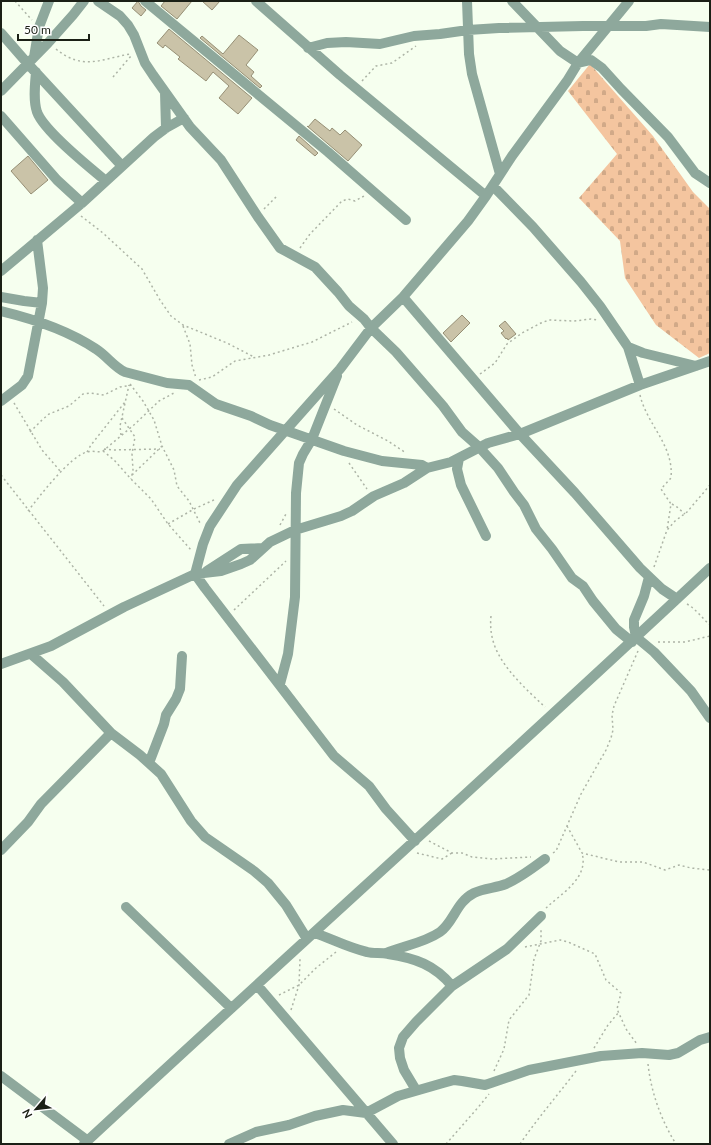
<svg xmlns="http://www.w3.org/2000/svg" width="711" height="1145" font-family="Lato,sans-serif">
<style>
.cemetery{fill:url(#cemetery-stones)}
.building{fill:#cac3a8;stroke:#968f75}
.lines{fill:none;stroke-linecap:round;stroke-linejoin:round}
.path{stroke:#adb4a6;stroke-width:1.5;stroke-dasharray:2 3;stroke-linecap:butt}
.minor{stroke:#8ea89c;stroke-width:10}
</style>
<defs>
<pattern id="cemetery-stones" width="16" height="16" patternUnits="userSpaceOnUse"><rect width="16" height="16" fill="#f4c59f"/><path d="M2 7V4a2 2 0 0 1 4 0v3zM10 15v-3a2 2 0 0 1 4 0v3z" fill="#d1a988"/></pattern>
</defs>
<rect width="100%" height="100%" fill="#f6ffef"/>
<path class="cemetery" d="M590,64L653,136L693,192L710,209V353L699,358L656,325L625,278L620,241L579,198L617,154L568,91Z"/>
<path class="building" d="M138,1L141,6L146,10L141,16L132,8Z
M165,1H192L177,19L161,6Z
M202,1H220L212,10Z
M169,29L252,98L238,114L219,98L229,86L213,72L206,81L178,59L180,57L165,45L163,48L157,43Z
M239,35L258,50L246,65L254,72L251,76L262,86L260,88L200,38L202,36L223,54Z
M315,119L330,131L332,128L340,135L345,130L362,145L348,161L307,126L308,127Z
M299,136L318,153L315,156L296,140Z
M28,156L48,180L31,194L11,171Z
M462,315L470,323L451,342L443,333Z
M505,321L516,334L508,340L507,338L506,339L501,333L504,331L499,326Z"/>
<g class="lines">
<path class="path" d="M15,1L32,20
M56,49C83,71 101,59 130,54
M113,77L131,56
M362,81L376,66L392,63L416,46
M264,209L278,195
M81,216L103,233L142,269L160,300L171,316L183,325L227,343L254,357
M300,248L310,234L342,201L348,199L355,201L364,196
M183,326L190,344L192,365L196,378
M480,374L495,363L507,344L522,333L541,323L549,320L574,321L591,319L597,320
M199,380L212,377L235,361L269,355L312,342L352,322
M130,384L143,401L154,420L162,446L174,470L177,486L189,501L200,523
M640,395C647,425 674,445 671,478L661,489L671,504L667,530
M14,403L42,450L61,472
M334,409L357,425L388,441L406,453
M122,418L135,437L132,454L133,470L131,479
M30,432L42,420L49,414L69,406L83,394L90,393L104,395L120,387L132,385
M121,435L120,426L129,385
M104,449L113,450L160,449
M103,451L114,460L131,479L151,499L168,524L191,550
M87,452L91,445L125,402
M349,463L367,489
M1,475L104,606
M132,475L162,446
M672,504L677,507L685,514
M28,511C39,497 70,456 87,452C93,450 98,453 103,451L135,424L159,401L174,393
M168,524L194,509L216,499
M280,525L286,514
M654,567L667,530L675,521L687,512L710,485
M687,604C696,609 702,618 710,625
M234,610L286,561
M491,616C490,626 491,635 494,644C502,668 527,690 545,707
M658,642H685L710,636
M567,826L582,853L619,862H643L665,870L679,865L691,868L710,870
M429,841L452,853H462L472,857L493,859L531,857
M417,853L442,859L452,853
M553,853L556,851L581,794L606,750L611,738L613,730L612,715L614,706L638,651
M546,908C562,893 589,878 582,853
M525,947L560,940L568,942L595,954L606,980L621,993L617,1009L626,1029L637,1044
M279,995L299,985L316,968L336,952
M291,1010L299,985L300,959
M594,1048L608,1025L619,1012
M648,1064C651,1092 661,1120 676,1144
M494,1071L504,1049L509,1020L529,995L534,959L541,941V930
M446,1144L481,1104L489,1094
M520,1144C537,1119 557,1096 576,1071"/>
<path class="minor" d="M98,1L120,16L128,25L134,35L145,63L153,75L190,127L221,160L258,217L280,248L315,267L338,292L349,306L364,319L371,328L396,352L443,406L462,432L479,447L498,468L514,492L524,505L536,529L552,549L572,578L583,586L593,601L616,629L632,642
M145,1L328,152L406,220
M256,1L340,75L486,196
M467,1L469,54L472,74L500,174
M512,1L560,51L578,63L591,60L602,68L621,89L668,137L695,173L710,183
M1,33L28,64L122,166
M308,48L327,43L346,42L380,44L414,36L440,34L468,30L499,28L583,26H646L661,24L710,27
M34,57L39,27L49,1
M36,72C35,84 33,100 37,112C44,131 89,167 106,181
M1,91L48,43L73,15L84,1
M165,92L166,128
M1,116L57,180L82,203
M493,186L533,227L581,282L600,306L628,347L643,353L696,366
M1,271L82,203L154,137L166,128L184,118
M1,297L24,301L42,303
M403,297L520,434L575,493L640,568L662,589L677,599
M1,311C34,319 68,330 96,349C107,356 114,367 125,372L167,383L189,385L216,404L251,416L270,425L344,451L382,461L422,465L427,468
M628,347L640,385
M1,401L22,385L28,376L42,303L43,288L37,240
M459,458L457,469L461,485L486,536
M207,571L241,549L262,548
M649,577L644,596L634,620V627L636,637L654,652L691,691L710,718
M31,654L63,682L111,733L140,755L161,774L191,821L205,837L254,871L268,883L286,905L307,939
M1,664L51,646L124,607L195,574L221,571L241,564L250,560L270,542L295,530L341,516L352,511L374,496L404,483L427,468L451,462L488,443L520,434L640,385L710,361
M280,684L288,654L295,597L296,493L299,463L303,454L312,439L337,376
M149,763L164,724L166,715L176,699L180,689L182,656
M415,841L386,809L369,786L334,756L205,588L195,574L203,544L210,526L237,485L340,369L371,328L403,297L468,221L486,196L512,156L567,81L578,63L629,1
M1,850L28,822L41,804L111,733
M126,907L231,1008
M315,933C332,939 349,948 367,952C374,954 381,952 388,954C415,958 435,965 452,986
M386,953C403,946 424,943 440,932C454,922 456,902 474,893C484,888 496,888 506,884C520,878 533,868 545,859
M257,985L393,1144
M1,1076L88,1141
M416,1090L404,1070L400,1058L399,1048L403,1037L416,1022L452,986L507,949L541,916
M84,1144C292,951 503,762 710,568
M229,1144L256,1132L289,1125L315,1116L343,1110L366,1113L398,1096L443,1083L454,1080L462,1081L485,1085L529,1070L601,1056L642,1053L669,1055L678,1053L700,1040L710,1037"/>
</g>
<rect width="711" height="1145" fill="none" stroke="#1b2016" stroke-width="4"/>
<g transform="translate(36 1109) rotate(242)" stroke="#ffffff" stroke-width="3" paint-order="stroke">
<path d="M0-3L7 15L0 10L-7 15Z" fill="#1b2016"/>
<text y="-6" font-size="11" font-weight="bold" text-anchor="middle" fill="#1b2016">N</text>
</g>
<path d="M18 34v6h71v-6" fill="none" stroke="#1b2016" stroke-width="2"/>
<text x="24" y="34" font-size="12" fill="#1b2016" stroke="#ffffff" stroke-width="3" paint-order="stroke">50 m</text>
</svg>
